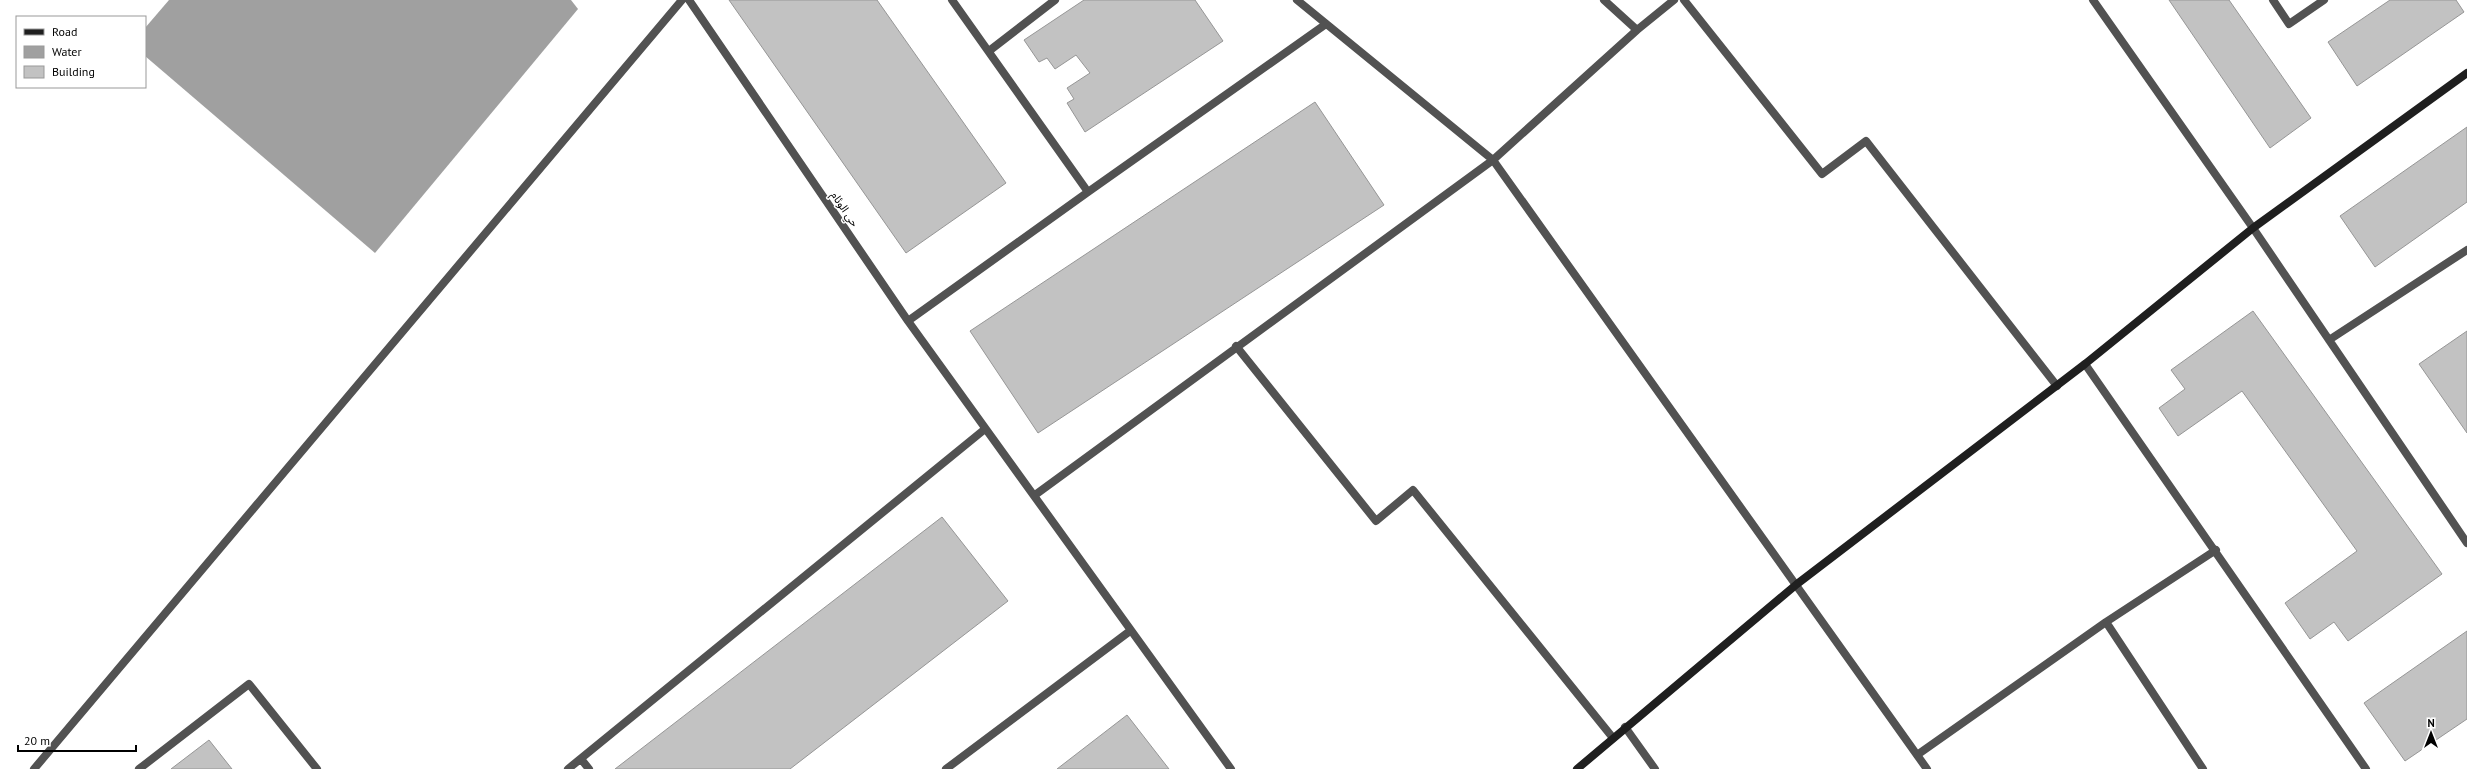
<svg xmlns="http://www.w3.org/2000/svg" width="2467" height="769" font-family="'PT Sans','Noto Sans Arabic',sans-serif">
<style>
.water{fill:#a0a0a0}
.building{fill:#c2c2c2;stroke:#969696}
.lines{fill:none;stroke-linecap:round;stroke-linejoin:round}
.street{stroke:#525252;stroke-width:8}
.secondary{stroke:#1f1f1f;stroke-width:8}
.labels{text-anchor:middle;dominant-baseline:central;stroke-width:3;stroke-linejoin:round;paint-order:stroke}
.street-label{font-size:11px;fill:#000;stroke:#fff}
</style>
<rect width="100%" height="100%" fill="#fff"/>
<path class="water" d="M169,0H571L578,9L375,253L145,56V28Z"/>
<path class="building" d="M729,0H877L1006,183L906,253Z
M1084,0H1195L1223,41L1085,132L1067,103L1074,99L1067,88L1090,73L1076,55L1055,69L1047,58L1039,62L1024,40Z
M2169,0H2229L2311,118L2270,148Z
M2390,0H2456L2464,12L2357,86L2328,42Z
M1315,102L1384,205L1038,433L970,331Z
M2467,127V202L2375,267L2340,216Z
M2253,311L2442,574L2348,641L2334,622L2310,639L2285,603L2357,551L2242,391L2178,436L2159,408L2185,389L2171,370Z
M2467,331V433L2419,364Z
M942,517L1008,601L790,769H615Z
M2467,631V719L2405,761L2364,703Z
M1127,715L1169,769H1057Z
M209,740L232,769H171Z"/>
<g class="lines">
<path class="street" d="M689,0L908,321L1231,769
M952,0L1088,192L1326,24
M1297,0L1493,160L1637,30
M1604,0L1637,30L1674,0
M1684,0L1822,174L1866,141L2057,386
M2093,0L2253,228L2467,543
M2273,0L2289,24L2324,0
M989,51L1055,0
M908,321L1088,192
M2329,340L2467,250
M1236,346L1376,521L1413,490L1613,738
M2085,364L2366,769
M1035,495L1493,160L1927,769
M2106,622L2203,769
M1625,727L1655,769
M1917,755L2106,622L2216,550
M581,759L589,769
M34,769L682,0
M139,769L249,684L317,769
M568,769L985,429
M946,769L1130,631"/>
<path class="secondary" d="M1577,769L1797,584L2085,364L2253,228L2467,73"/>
</g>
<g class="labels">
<g class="street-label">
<text transform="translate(845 209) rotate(56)">حي الوئام</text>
</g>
</g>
<rect x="16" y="16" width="130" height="72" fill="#ffffff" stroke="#999999"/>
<rect x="24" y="29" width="20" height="6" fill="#1f1f1f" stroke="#999999"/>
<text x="52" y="36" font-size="12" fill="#000000">Road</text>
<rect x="24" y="46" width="20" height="12" fill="#a0a0a0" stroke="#999999"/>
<text x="52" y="56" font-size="12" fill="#000000">Water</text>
<rect x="24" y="66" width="20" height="12" fill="#c2c2c2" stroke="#999999"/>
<text x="52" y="76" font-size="12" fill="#000000">Building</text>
<g transform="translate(2431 733)" stroke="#ffffff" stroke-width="3" paint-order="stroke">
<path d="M0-3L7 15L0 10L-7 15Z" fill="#000000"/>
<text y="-6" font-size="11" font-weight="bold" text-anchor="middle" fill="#000000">N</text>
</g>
<path d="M18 745v6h118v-6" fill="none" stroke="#000000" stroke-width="2"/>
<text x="24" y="745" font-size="12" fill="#000000" stroke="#ffffff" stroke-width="3" paint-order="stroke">20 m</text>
</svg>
